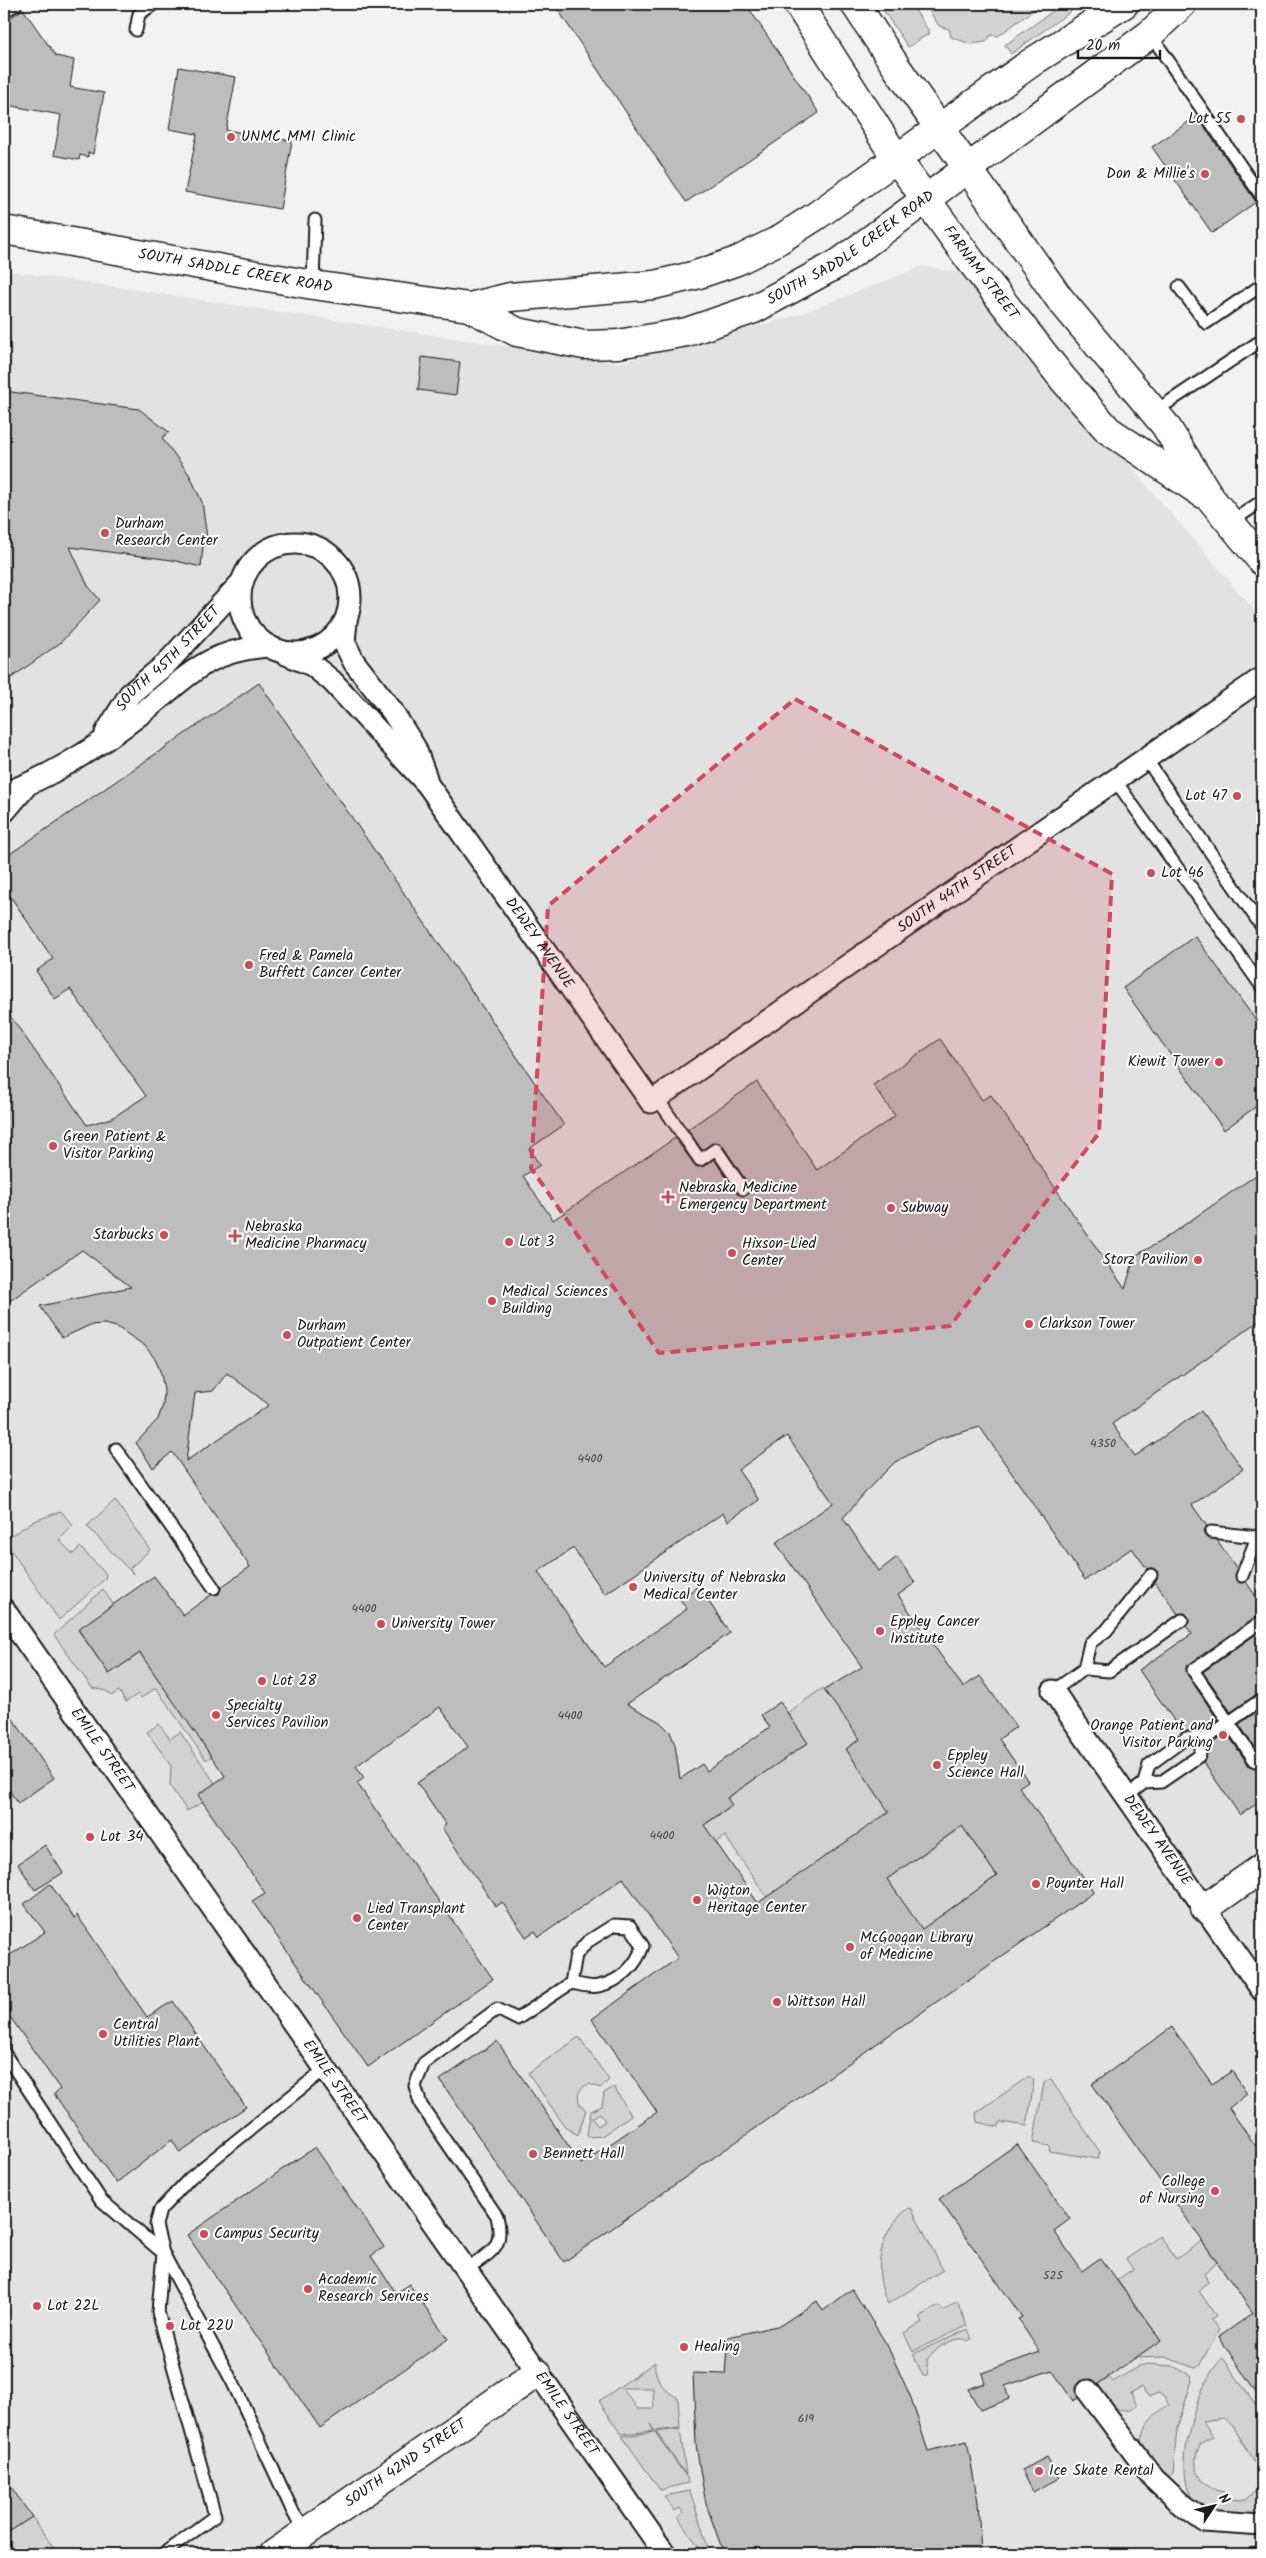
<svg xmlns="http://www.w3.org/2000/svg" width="1266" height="2558" font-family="Kalam,sans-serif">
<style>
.built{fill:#e2e2e2}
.green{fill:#d2d2d2;stroke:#777;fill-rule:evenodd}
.building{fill:#bdbdbd;stroke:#1c1c1c;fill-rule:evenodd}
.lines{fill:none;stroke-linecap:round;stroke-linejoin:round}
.lane-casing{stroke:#1c1c1c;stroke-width:15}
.street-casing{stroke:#1c1c1c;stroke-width:25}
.secondary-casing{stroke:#1c1c1c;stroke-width:31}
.primary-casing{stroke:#1c1c1c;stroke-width:31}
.lane{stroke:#fff;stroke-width:11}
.street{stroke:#fff;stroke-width:21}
.secondary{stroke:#fff;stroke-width:28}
.primary{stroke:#fff;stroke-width:28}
.marked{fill:#d1495b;fill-opacity:0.2;stroke:#d1495b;stroke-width:4;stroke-dasharray:10 6;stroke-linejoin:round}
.poi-dot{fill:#d1495b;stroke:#fff;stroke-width:2}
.labels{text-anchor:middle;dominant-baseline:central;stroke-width:4;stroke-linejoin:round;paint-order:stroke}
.number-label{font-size:12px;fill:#444}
.poi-label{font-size:15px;fill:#1c1c1c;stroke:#fff;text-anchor:start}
.street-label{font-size:15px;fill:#1c1c1c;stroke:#fff}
</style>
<rect width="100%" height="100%" fill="#f2f2f2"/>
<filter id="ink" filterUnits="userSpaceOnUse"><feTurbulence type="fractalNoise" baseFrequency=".02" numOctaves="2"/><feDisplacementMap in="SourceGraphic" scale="10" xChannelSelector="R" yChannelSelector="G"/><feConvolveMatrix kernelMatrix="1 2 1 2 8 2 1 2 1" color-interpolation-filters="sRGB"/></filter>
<g filter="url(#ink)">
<path class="built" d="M923,266L965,274L1262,619V2554H4V270L618,363L801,314Z"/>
<path class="green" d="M879,4H911L930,33L908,47Z
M925,4H1042L998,36L991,35L986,42L970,44L951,37L949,29L939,26Z
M1063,4H1081L1011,54L1005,45Z
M115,1500L150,1550L130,1568L133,1574L87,1526Z
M61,1511L73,1526L59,1540L73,1554L80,1547L106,1574L105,1579L59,1620L4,1540L32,1522Z
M103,1589L113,1604L78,1630L109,1674L140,1653L212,1756L206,1760L156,1688L141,1698L138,1694L126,1702L119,1691L111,1696L107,1691L92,1688L54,1635Z
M823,1688L860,1739L846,1749L920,1856L962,1826L997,1876L949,1910L935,1948L767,1897L725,1836L710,1846L698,1829L732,1806L727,1798L807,1743L787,1713Z
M159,1724L170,1739L180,1732L215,1783L199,1794L203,1802L187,1811L170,1786L171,1766L147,1732Z
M579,2037L609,2080L600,2088L590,2084C579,2087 576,2094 580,2105L586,2110L578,2135L566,2128L528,2073Z
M1029,2076L1034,2080L1027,2126L1000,2122L999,2127L977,2122L976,2113Z
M1048,2080H1051L1100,2152L1098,2159L1049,2151L1050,2146L1033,2143L1044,2083Z
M614,2087L631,2115L602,2136L588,2137L587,2134L591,2111L602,2106L604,2093ZM600,2113L605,2121L598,2126L592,2118Z
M909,2208L912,2209L943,2270L888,2304C872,2273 878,2230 909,2208Z
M1160,2236L1176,2259L1202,2241L1217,2262L1204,2274L1208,2282L1199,2291L1216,2316L1210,2319L1219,2330L1199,2366L1195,2368L1165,2357L1134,2358L1161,2340L1117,2280L1133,2269L1126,2259Z
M957,2301L967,2326L913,2351L904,2333L922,2322L919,2317L939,2306L943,2311Z
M968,2329L972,2339C966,2342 967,2339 961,2339C949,2339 932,2351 927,2360L928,2374L923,2376L913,2354Z
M1223,2358L1262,2414V2515C1241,2514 1213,2517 1196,2502C1169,2478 1197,2379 1223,2358ZM1223,2418L1233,2426L1261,2474L1259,2488L1245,2500L1227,2499L1224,2498V2492C1200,2489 1188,2464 1201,2443L1213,2437L1203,2421Z
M655,2362C653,2376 665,2393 678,2397L680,2428L655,2431L650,2424L654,2431L621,2434L599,2401ZM622,2388H653L654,2409H638Z
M1148,2364L1173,2366L1190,2375L1192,2381L1177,2428L1173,2473L1168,2478L1141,2445C1141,2426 1154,2414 1169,2405L1164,2396L1158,2393L1149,2397L1141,2387L1131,2393L1137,2405C1121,2416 1113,2407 1101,2395L1104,2393L1098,2384L1109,2377L1113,2382L1139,2366Z
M680,2429L686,2475L656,2432Z
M655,2432L687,2478L688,2483L660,2490L622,2436Z
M690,2491L709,2551L703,2554L678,2517L683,2513L680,2508L674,2511L664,2496Z
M32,2517L58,2554H4V2535Z
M1262,2546V2554H1239L1251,2548Z"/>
<path class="building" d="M554,4H746L819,113L686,202Z
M23,9L56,56L74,60L70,87L104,93L93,154L88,152V157L80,155L79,160L54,155L61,115L12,106L4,94V23Z
M179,67L236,77L226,130L292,141L280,209L185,192L197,134L169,129Z
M1197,116L1256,202L1212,233L1152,147Z
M422,357L460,362L456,395L418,390Z
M4,391L139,409L169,432L162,438L189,474L202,502L208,545L203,546L201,567L172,560L70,547L88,586L100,600L60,643L4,683Z
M259,683L564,1125L529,1149L540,1165L523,1176L553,1220L675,1138L696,1167L704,1166L714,1159L737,1194L747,1195L750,1192L749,1185L722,1145L715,1142L702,1150L688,1129L757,1082L817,1170L895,1116L873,1085L940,1039L982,1100L991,1095L1125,1289L1135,1256L1161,1241L1262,1171V1319L1112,1424L1135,1456L1201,1411L1243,1469L1192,1505L1207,1526L1204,1531V1535L1217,1540L1237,1569L1236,1580L1240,1583L1246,1582L1262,1605V1614L1186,1667L1187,1674L1218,1720L1203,1731L1182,1732L1139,1670L1192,1634L1186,1626L1189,1623L1188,1616L1185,1613L1178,1614L1155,1582L1158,1572L1153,1568L1147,1569L1132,1548L1085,1580L980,1427L941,1438L895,1462L871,1486L843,1518L879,1571L897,1557L915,1583L898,1595L963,1687L980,1676L1016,1727L999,1739L1028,1781L1019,1787L1094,1892L564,2262L440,2080L497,2041L581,2164L657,2112L592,2019L678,1958L623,1878L539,1937L535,1931L526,1937L502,1902L496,1907L442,1828L446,1825L417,1783L468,1747L440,1707L356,1766L364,1778L357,1783L493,1979L368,2067L252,1901L265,1893L198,1795L225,1776L140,1653L109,1674L78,1629L154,1576L183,1615L211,1595L219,1594L221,1587L250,1567L172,1452L153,1468L136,1443L158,1419L163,1405L164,1390L161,1374L156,1360L145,1346L117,1327L104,1324L90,1325L62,1338L40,1306L131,1287L82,1250L4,1305V1007L87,1125L112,1118L146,1096L70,989L55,999L36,971L53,959L4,887V858ZM227,1373L269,1405L186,1461L195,1393L213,1391ZM787,1436L833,1503L776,1543L862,1667L824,1690L860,1739L846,1749L889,1812L758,1903L704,1825L732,1805L727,1798L808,1743L780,1702L761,1715L770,1727L707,1771L702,1764L680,1779L675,1745L670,1732L660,1722L627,1704L730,1633L698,1586L680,1599L687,1609L604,1667L538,1572L573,1548L605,1594L723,1513L728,1521L759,1500L738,1470ZM962,1826L997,1876L922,1929L887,1879Z
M1195,936L1262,1029V1102L1224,1130L1123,988Z
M1262,1630V1692L1231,1712L1203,1672Z
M4,1706L54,1778L18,1803L4,1783Z
M1262,1708V1748L1256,1750L1239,1724Z
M1227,1733L1249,1766L1256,1768L1262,1765V1800L1240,1815L1203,1762L1211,1744Z
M45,1845L63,1873L35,1890L18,1864Z
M50,1884L74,1918L77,1915L147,2017L173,2001L246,2107L180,2153L172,2140L116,2183L54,2094L60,2089L4,2008V1959L45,1932L24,1904Z
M1172,2027L1212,2084L1232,2071L1247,2094L1229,2108L1262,2155V2402L1219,2337L1253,2313L1092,2084Z
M1017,2144L1070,2219L1054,2231L1082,2271L1100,2258L1161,2340L1098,2384L1092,2379L1081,2381L1076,2387L1078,2398L1073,2401L1052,2370L1005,2386L1009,2399L980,2410L968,2389L985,2383L982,2373L1040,2352L1018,2319L1022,2317L939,2199Z
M315,2147L384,2247L371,2256L396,2293L409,2284L448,2339L320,2428L187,2235Z
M852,2289L887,2345L911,2398L928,2451L967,2441L978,2502L981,2554H724L706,2504L701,2476L696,2444L693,2373L725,2374L728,2337L781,2325L817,2301L823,2311Z
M1047,2457L1059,2478L1033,2492L1022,2470Z
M4,2477L32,2517L4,2535Z"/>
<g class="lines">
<defs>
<path id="lane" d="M4,12L16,4
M136,30L139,14L154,4
M1150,34L1262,197
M313,285L315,220
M1179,287L1206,323L1262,285
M1154,412L1262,340
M1231,522L1262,501
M1146,759L1262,927
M1115,780L1262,987
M657,1098L700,1160L716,1149L743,1189
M116,1449L214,1588
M1211,1532L1257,1537
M1242,1576L1257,1537L1262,1533
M1262,1621L1193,1670L1255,1761L1262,1755
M1084,1669L1090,1643L1106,1631L1151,1575
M1053,1691L1084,1669L1109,1671L1182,1620
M1144,1783L1149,1765L1186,1738L1205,1739
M1127,1796L1144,1783L1161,1782L1199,1756L1205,1739L1262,1699
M4,2053L101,2200L163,2253L158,2312L215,2516L163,2554
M465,2270C490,2252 505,2250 497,2216L421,2105L415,2086L424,2063L497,2009L517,2019L571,1983C579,1984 590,1988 598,1986C620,1982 636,1966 643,1946L630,1926L614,1925L587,1942L576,1955L571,1983
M306,2531L294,2514L233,2383L163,2253L156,2225L160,2210L190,2178L325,2069"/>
<g id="street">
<circle cx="295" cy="598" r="55"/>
<path d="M346,622L344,642L354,662L392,711L415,748L426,778"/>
<path id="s1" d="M284,653L312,665L332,681L428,785L651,1102L1262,678"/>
<path id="s2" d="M106,733L130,694L166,664L242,582"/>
<path d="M4,793C48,779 102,744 139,715C188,678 201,652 267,646"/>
<path d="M4,812L26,786"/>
<path id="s3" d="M4,1610L665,2554"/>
<path id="s4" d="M1053,1691L1262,1990"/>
<path d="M1088,2391L1154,2479L1182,2505L1204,2521L1262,2525"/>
</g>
<g id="secondary">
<path id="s5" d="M798,4L896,158L970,260L1063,379L1108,430L1203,494"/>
<path d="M855,4L897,68L1059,298L1165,425L1211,499L1262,561"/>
<path d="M1205,1908L1262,1868"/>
<path id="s6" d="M274,2554L537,2373"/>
</g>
<g id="primary">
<path id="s7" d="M4,230L313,285L469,307L510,297L654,285L696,275L737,261L777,241L816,216L1035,60L1124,4"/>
<path id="s8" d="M469,307L517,332L584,345L618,344L687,332L754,309L839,263L1150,34L1182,4"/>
</g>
</defs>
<use href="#lane" class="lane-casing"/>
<use href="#street" class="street-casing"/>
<use href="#secondary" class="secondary-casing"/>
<use href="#primary" class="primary-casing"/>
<use href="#lane" class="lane"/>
<use href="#street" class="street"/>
<use href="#secondary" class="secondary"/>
<use href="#primary" class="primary"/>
</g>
</g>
<path class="marked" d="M795,699L1112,874L1099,1133L950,1326L659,1353L531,1168L548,906Z"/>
<g class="poi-dot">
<circle cx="1241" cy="119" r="5"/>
<circle cx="231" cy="137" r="5"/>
<circle cx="1205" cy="174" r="5"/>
<circle cx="105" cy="533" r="5"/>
<circle cx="1237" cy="796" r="5"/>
<circle cx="1151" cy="873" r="5"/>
<circle cx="249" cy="965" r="5"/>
<circle cx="1219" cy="1062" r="5"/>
<circle cx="53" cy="1146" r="5"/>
<path d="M665.5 1189.5h5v5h5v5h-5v5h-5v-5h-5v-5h5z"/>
<circle cx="891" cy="1208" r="5"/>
<circle cx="164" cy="1235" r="5"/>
<path d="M232.5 1228.5h5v5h5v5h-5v5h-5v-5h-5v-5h5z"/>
<circle cx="509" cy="1242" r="5"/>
<circle cx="732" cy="1253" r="5"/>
<circle cx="1198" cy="1260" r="5"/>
<circle cx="492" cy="1301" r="5"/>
<circle cx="1029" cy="1324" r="5"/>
<circle cx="287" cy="1335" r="5"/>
<circle cx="633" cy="1587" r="5"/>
<circle cx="381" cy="1624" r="5"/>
<circle cx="880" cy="1631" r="5"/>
<circle cx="262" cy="1681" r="5"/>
<circle cx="216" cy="1715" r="5"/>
<circle cx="1223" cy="1735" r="5"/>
<circle cx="937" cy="1765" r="5"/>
<circle cx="90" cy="1837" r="5"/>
<circle cx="1036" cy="1884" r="5"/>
<circle cx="697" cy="1900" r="5"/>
<circle cx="357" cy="1918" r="5"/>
<circle cx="850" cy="1947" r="5"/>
<circle cx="777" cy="2002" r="5"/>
<circle cx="103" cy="2034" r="5"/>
<circle cx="533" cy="2154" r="5"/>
<circle cx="1215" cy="2191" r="5"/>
<circle cx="204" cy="2234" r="5"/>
<circle cx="308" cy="2289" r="5"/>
<circle cx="37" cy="2306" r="5"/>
<circle cx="170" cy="2326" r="5"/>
<circle cx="684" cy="2347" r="5"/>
<circle cx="1039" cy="2471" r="5"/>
</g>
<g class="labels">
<g class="number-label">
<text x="1103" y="1443">4350</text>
<text x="590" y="1458">4400</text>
<text x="364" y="1608">4400</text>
<text x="570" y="1715">4400</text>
<text x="662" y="1835">4400</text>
<text x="1053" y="2275">525</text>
<text x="806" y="2418">619</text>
</g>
<g class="poi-label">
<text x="1231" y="119" text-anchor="end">Lot 55</text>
<text x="241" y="137">UNMC MMI Clinic</text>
<text x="1195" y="174" text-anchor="end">Don &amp; Millie's</text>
<text x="115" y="524">Durham<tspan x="115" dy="17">Research Center</tspan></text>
<text x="1227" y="796" text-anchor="end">Lot 47</text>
<text x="1161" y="873">Lot 46</text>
<text x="259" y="956">Fred &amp; Pamela<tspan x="259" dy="17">Buffett Cancer Center</tspan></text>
<text x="1209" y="1062" text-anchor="end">Kiewit Tower</text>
<text x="63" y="1137">Green Patient &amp;<tspan x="63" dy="17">Visitor Parking</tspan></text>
<text x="679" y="1188">Nebraska Medicine<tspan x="679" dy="17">Emergency Department</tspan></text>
<text x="901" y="1208">Subway</text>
<text x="245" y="1227">Nebraska<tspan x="245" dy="17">Medicine Pharmacy</tspan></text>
<text x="154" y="1235" text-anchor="end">Starbucks</text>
<text x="519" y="1242">Lot 3</text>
<text x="742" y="1244">Hixson-Lied<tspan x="742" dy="17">Center</tspan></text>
<text x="1188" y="1260" text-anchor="end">Storz Pavilion</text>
<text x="502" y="1292">Medical Sciences<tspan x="502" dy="17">Building</tspan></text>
<text x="1039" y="1324">Clarkson Tower</text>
<text x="297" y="1326">Durham<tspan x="297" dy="17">Outpatient Center</tspan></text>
<text x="643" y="1578">University of Nebraska<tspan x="643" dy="17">Medical Center</tspan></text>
<text x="890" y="1622">Eppley Cancer<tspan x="890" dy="17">Institute</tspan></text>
<text x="391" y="1624">University Tower</text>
<text x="272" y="1681">Lot 28</text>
<text x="226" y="1706">Specialty<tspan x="226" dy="17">Services Pavilion</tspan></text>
<text x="1213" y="1726" text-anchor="end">Orange Patient and<tspan x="1213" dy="17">Visitor Parking</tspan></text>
<text x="947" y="1756">Eppley<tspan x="947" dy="17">Science Hall</tspan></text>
<text x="100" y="1837">Lot 34</text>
<text x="1046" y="1884">Poynter Hall</text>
<text x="707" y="1891">Wigton<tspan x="707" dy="17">Heritage Center</tspan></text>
<text x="367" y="1909">Lied Transplant<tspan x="367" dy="17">Center</tspan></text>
<text x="860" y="1938">McGoogan Library<tspan x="860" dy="17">of Medicine</tspan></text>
<text x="787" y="2002">Wittson Hall</text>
<text x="113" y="2025">Central<tspan x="113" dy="17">Utilities Plant</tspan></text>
<text x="543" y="2154">Bennett Hall</text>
<text x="1205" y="2182" text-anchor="end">College<tspan x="1205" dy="17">of Nursing</tspan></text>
<text x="214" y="2234">Campus Security</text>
<text x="318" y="2280">Academic<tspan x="318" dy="17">Research Services</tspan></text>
<text x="47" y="2306">Lot 22L</text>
<text x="180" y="2326">Lot 22U</text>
<text x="694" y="2347">Healing</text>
<text x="1049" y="2471">Ice Skate Rental</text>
</g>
<g class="street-label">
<text stroke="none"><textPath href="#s8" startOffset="412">SOUTH SADDLE CREEK ROAD</textPath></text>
<text stroke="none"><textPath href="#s7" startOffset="235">SOUTH SADDLE CREEK ROAD</textPath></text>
<text stroke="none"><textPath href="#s5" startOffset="325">FARNAM STREET</textPath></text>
<text stroke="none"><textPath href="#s2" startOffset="98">SOUTH 45TH STREET</textPath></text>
<text stroke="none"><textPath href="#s1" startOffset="958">SOUTH 44TH STREET</textPath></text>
<text stroke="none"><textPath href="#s1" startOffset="391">DEWEY AVENUE</textPath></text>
<text stroke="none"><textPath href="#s3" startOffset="171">EMILE STREET</textPath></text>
<text stroke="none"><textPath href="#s4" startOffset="182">DEWEY AVENUE</textPath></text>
<text stroke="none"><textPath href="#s3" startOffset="576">EMILE STREET</textPath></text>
<text stroke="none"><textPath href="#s3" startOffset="981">EMILE STREET</textPath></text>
<text stroke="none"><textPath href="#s6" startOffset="160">SOUTH 42ND STREET</textPath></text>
</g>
</g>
<rect width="1266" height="2558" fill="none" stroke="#fff" stroke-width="20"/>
<rect x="10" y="10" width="1246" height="2538" fill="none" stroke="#1c1c1c" stroke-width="2" filter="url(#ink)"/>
<g transform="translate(1214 2506) rotate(55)" stroke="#ffffff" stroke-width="4" paint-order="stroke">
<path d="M0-4L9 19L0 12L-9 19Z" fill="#1c1c1c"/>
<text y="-8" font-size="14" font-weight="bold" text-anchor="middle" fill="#1c1c1c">N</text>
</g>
<path d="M1078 50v8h82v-8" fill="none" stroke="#1c1c1c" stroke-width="2.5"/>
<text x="1086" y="50" font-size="15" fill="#1c1c1c" stroke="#ffffff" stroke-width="4" paint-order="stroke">20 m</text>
</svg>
